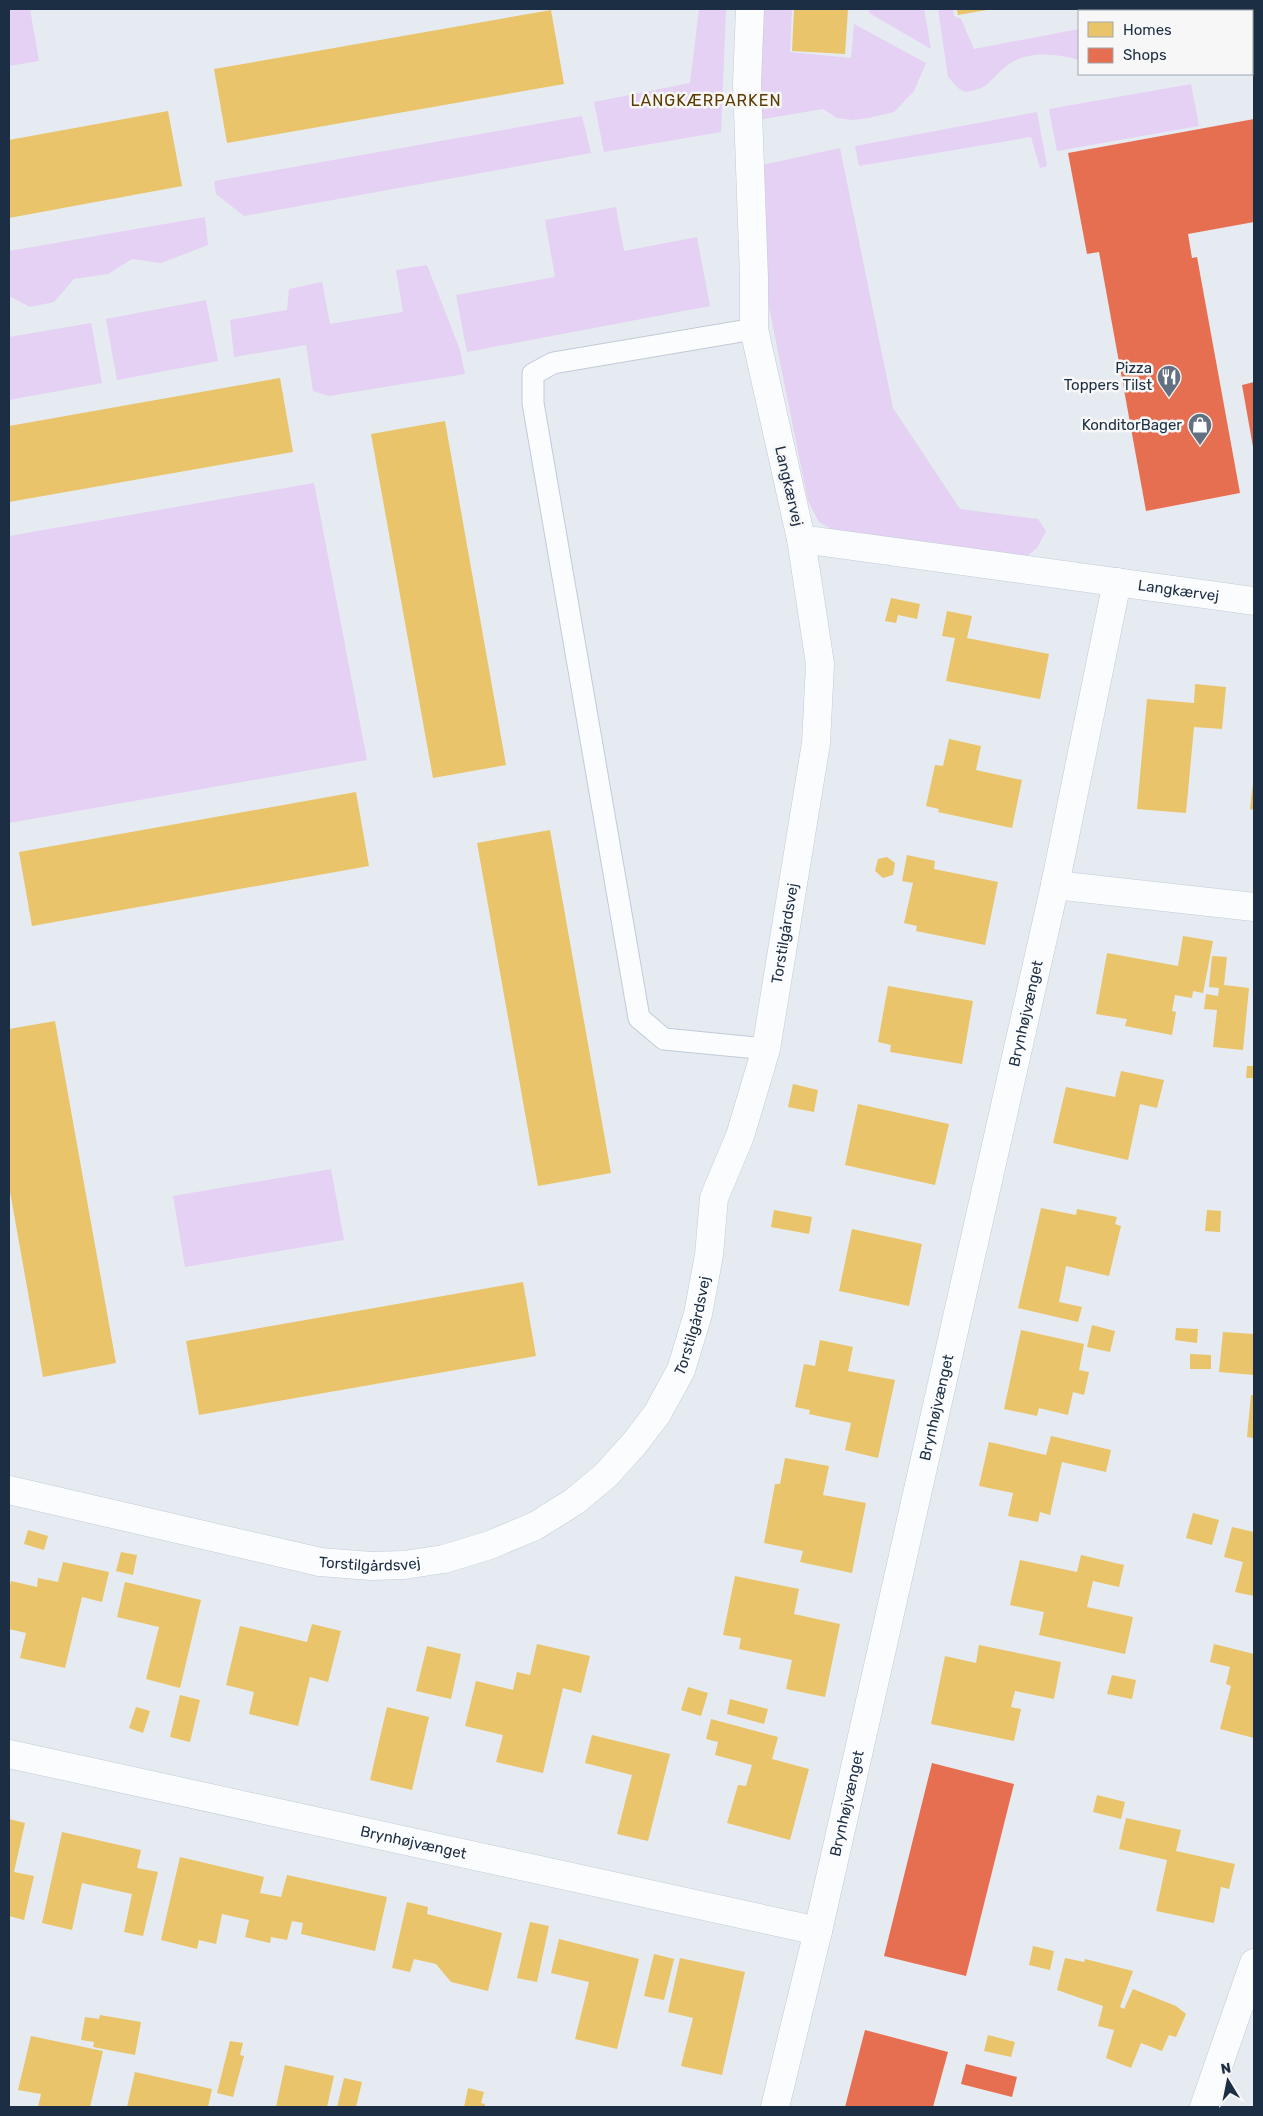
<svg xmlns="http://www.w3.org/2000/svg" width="1263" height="2116" font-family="Rubik,sans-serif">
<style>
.green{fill:#e4d1f3}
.homes{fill:#e9c46a}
.shops{fill:#e76f51}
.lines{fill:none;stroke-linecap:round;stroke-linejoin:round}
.service-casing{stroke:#c0cbd9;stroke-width:23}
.minor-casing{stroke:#c0cbd9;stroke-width:29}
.tertiary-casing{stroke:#c0cbd9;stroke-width:29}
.service{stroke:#fbfcfd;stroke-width:21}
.minor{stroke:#fbfcfd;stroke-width:28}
.tertiary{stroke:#fbfcfd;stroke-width:28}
.labels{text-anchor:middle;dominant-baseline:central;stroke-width:5;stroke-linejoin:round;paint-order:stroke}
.poi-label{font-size:15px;fill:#1c2e44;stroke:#f7f7f7;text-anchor:end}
.street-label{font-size:15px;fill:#1c2e44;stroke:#f7f7f7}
.neighbourhood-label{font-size:16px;letter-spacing:1px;fill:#5b3b00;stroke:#f7f7f7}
</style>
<rect width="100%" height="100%" fill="#e6ebf1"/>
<path class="green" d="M9,9H30L39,61L9,66Z
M699,9H726L721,132L604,152L594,102L690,83Z
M763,9H792L790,52L851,58L854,24L926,63L914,91L894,112L869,118L852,120L837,118L823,109L758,120Z
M869,9H924L931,49L869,13Z
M938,9H953L954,16L961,19L974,49L1079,29V60C1055,53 1024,50 1004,68C987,82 991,88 965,92L958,88L948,77Z
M1191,9H1254V47L1252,46V11H1177Z
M1191,84L1199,126L1057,151L1049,109Z
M1037,112L1047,166L1040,168L1031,137L859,166L855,146Z
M582,116L591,153L244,216L216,194L214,181Z
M840,148L893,408L960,509L1038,519L1046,531L1037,548L1027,556L833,530L819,522L808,501L769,307L762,165Z
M616,207L624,251L697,237L710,306L467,352L456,295L555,277L545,220Z
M205,217L208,245L161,263L132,259L108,274L74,279L54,302L30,307L9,296V251Z
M427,265L460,350L465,374L329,396L313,391L306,345L234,357L230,320L287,310L289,289L322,282L330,324L403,312L396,270Z
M206,300L218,361L117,380L106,319Z
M91,323L102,383L9,400V337Z
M314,483L367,760L9,823V536Z
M331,1169L344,1240L185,1267L173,1196Z"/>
<path class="homes" d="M794,9H848L845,54L792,51Z
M957,9H986L987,10L958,15Z
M551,10L564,84L227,143L214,69Z
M168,111L182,186L9,218V140Z
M280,378L293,452L9,502V426Z
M445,421L506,765L433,778L371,434Z
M891,598L920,604L917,619L898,615L896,623L885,621Z
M947,611L972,616L967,638L1049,654L1040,699L946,681L955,638L942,636Z
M1195,684L1226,687L1222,729L1194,727L1186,813L1137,809L1147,699L1194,703Z
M949,739L981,746L976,770L1022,780L1012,828L938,812L939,809L926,806L935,765L943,766Z
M1253,783H1254V810L1250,809Z
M356,792L369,866L32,926L19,852Z
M550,830L611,1173L538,1186L477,843Z
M907,855L935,861L934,869L998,882L985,945L916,931L917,926L904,923L913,883L902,881Z
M887,857L895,863L893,875L883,878L875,871L878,859Z
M1183,936L1213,941L1203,993L1193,991L1192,998L1175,995L1172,1011L1176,1012L1172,1035L1125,1026L1127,1019L1096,1014L1107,953L1178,966Z
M1212,956L1227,957L1224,985L1249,988L1243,1050L1213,1047L1217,1010L1204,1009L1206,994L1218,996L1219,988L1209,987Z
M888,986L973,1001L962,1064L890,1052L891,1045L878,1042Z
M55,1021L116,1363L43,1377L9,1186V1029Z
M1247,1066H1254V1078H1246Z
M1121,1071L1164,1080L1157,1108L1140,1104L1128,1160L1053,1143L1066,1087L1115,1097Z
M793,1084L818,1090L814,1112L788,1107Z
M858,1104L949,1124L935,1185L845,1165Z
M1041,1208L1076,1215L1077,1209L1117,1217L1115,1224L1121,1226L1109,1276L1066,1266L1059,1302L1082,1307L1078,1322L1018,1308Z
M774,1210L812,1217L809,1234L771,1227Z
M1207,1210L1221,1211L1220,1232L1205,1231Z
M852,1229L922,1244L909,1306L839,1291Z
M523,1282L536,1356L199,1415L186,1341Z
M1092,1325L1115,1331L1110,1352L1087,1347Z
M1176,1328L1198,1329L1197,1343L1175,1340Z
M1021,1330L1084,1344L1079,1370L1089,1372L1084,1395L1073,1392L1068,1415L1039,1408L1037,1416L1004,1409Z
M1223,1332L1254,1334V1375L1219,1372Z
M820,1340L853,1347L848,1371L895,1380L878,1458L845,1450L851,1423L809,1414L810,1410L795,1407L804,1364L815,1366Z
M1190,1354L1211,1355V1369H1190Z
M1251,1395H1254V1438L1247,1437Z
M1051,1436L1111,1450L1106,1472L1062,1462L1050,1515L1040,1512L1038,1522L1008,1516L1013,1493L979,1486L989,1442L1046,1455Z
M785,1458L829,1466L823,1495L866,1503L852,1573L800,1562L803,1551L764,1543L775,1484H780Z
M1193,1513L1219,1520L1212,1545L1186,1538Z
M1232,1527L1254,1532V1596L1235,1592L1243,1562L1224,1557Z
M28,1530L48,1536L44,1550L24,1544Z
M121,1552L137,1555L133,1575L116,1571Z
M1081,1555L1124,1565L1119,1587L1093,1581L1087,1607L1133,1617L1125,1654L1039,1635L1044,1612L1010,1605L1020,1560L1077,1572Z
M63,1562L109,1572L102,1602L82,1597L65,1668L20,1658L26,1633L9,1629V1589L11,1581L37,1587L38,1578L58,1582Z
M735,1576L799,1589L794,1614L840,1624L825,1697L786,1689L792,1660L739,1649L741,1638L723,1635Z
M125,1582L201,1600L180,1688L146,1679L159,1627L117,1617Z
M312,1624L341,1631L328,1682L310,1677L298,1726L249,1714L254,1692L226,1685L240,1626L307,1642Z
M537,1644L590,1656L581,1693L563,1688L543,1773L496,1762L503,1735L465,1726L476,1681L513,1690L517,1672L530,1675Z
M1214,1644L1254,1654V1738L1220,1729L1231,1686L1226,1684L1230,1667L1210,1662Z
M979,1645L1061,1662L1054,1699L1015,1691L1011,1707L1021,1709L1014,1741L931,1724L945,1656L976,1663Z
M427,1646L461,1654L451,1699L416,1691Z
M1112,1675L1136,1680L1132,1699L1107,1694Z
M688,1687L708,1693L701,1716L681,1710Z
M180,1695L200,1700L190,1742L170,1737Z
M730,1699L768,1709L764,1724L727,1714Z
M136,1707L150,1711L143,1733L129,1728Z
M387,1707L429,1717L412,1790L370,1780Z
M711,1719L778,1737L772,1759L809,1769L790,1840L727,1823L738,1785L746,1786L752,1765L715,1755L718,1742L706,1739Z
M592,1735L670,1754L648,1841L617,1834L632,1775L585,1763Z
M1097,1795L1125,1802L1121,1819L1093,1812Z
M1126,1818L1181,1830L1176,1851L1235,1864L1229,1889L1221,1887L1214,1923L1156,1911L1167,1860L1119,1849Z
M9,1819L25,1823L14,1872L34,1876L24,1920L9,1916Z
M62,1832L141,1850L137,1868L158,1872L143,1936L124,1932L132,1894L82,1883L72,1930L42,1923Z
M180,1857L264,1877L260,1893L281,1897L287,1875L387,1897L375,1951L301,1934L303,1923L292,1921L287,1940L271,1937L270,1943L245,1937L249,1920L222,1914L216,1944L199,1940L197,1949L161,1940Z
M407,1902L428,1907L427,1914L502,1933L488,1991L451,1982L436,1964L414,1959L410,1972L392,1968Z
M530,1922L549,1926L537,1982L517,1978Z
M559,1939L639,1959L617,2049L575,2039L589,1982L551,1973Z
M1033,1946L1054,1951L1050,1970L1029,1965Z
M654,1954L674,1959L664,2000L644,1996Z
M680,1958L745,1972L722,2075L681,2066L693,2018L668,2012Z
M1065,1958L1084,1962L1085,1959L1133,1971L1120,2007L1124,2009L1133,1989L1176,2006L1186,2014L1176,2037L1169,2035L1162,2051L1141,2043L1131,2068L1106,2058L1114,2030L1098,2026L1103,2006L1057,1990Z
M100,2015L141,2022L135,2055L93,2047L94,2042L81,2040L85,2017L99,2019Z
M988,2035L1015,2042L1011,2057L984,2051Z
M31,2036L103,2051L90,2107H38L41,2094L18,2090Z
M230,2041L243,2043L240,2055L244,2056L233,2097L217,2093Z
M285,2065L334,2076L327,2107H276Z
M135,2072L212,2089L208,2107H127Z
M344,2078L362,2082L356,2107H337Z
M468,2088L484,2092L481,2103L485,2104L484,2107H464Z"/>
<path class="shops" d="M1254,119V222L1188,234L1192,258L1197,257L1240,493L1146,511L1099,252L1087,254L1068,153Z
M1254,382V447H1253L1242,385Z
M932,1763L1014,1784L966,1976L884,1956Z
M865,2030L948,2052L933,2107H845Z
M966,2064L1017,2077L1012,2097L961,2084Z"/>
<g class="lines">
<defs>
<path id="service" d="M754,329L553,363L533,374V403L639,1018L664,1039L766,1049"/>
<g id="minor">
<path id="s1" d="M801,539L1254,601"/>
<path d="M1055,885L1254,907"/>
<path id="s2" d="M9,1490L320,1562L371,1566L404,1565L444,1559L490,1545L535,1526L575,1501L606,1475L634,1444L657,1414L681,1370L698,1314L709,1255L714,1198L740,1136L766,1049L816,743L820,664L801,539L754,329V278L747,83L750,9"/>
<path id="s3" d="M9,1754L818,1931"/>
<path id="s4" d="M775,2107L818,1931L1055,885L1117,582"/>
</g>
<path id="tertiary" d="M1204,2107L1254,1963"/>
</defs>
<use href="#service" class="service-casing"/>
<use href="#minor" class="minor-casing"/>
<use href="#tertiary" class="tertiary-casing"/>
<use href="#service" class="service"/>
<use href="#minor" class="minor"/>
<use href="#tertiary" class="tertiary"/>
</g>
<defs>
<symbol id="restaurant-pin" viewBox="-11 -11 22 30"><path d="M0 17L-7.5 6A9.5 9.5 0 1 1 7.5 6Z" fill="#637081" stroke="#f7f7f7"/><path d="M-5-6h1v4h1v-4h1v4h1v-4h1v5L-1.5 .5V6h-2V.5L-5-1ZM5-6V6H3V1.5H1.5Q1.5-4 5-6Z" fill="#fff"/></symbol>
<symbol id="shop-pin" viewBox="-11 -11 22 30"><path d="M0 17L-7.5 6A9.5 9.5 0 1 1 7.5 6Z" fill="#637081" stroke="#f7f7f7"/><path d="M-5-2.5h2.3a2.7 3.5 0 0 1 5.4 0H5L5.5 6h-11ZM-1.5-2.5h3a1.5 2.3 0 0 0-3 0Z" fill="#fff"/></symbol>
</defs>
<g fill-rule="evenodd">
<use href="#restaurant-pin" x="1155" y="363" width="28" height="38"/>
<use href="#shop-pin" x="1186" y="411" width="28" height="38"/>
</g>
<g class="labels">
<g class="poi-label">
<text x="1152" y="368">Pizza<tspan x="1152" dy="17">Toppers Tilst</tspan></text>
<text x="1182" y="425">KonditorBager</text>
</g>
<g class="street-label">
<text transform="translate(789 486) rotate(77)">Langkærvej</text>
<text stroke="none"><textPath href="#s1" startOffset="381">Langkærvej</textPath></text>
<text stroke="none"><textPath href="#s2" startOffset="1209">Torstilgårdsvej</textPath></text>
<text stroke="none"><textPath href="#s4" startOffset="1122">Brynhøjvænget</textPath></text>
<text stroke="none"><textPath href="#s2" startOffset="804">Torstilgårdsvej</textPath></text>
<text stroke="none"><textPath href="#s4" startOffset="718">Brynhøjvænget</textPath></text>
<text stroke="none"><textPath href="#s2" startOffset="369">Torstilgårdsvej</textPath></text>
<text stroke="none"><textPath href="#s4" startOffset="312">Brynhøjvænget</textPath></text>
<text stroke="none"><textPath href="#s3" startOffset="414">Brynhøjvænget</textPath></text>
</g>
<g class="neighbourhood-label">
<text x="706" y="100">LANGKÆRPARKEN</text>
</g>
</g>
<rect width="1263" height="2116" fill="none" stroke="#1c2e44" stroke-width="20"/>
<rect x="1078" y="10" width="175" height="65" fill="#f7f7f7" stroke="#9fa7af"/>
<rect x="1088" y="22" width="25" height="15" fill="#e9c46a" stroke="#9fa7af"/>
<text x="1123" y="35" font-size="15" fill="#1c2e44">Homes</text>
<rect x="1088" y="48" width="25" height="15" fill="#e76f51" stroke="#9fa7af"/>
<text x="1123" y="60" font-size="15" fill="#1c2e44">Shops</text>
<g transform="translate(1228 2081) rotate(350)" stroke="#f7f7f7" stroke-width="4" paint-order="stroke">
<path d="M0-4L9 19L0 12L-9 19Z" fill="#1c2e44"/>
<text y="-8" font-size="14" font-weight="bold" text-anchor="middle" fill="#1c2e44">N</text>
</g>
</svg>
